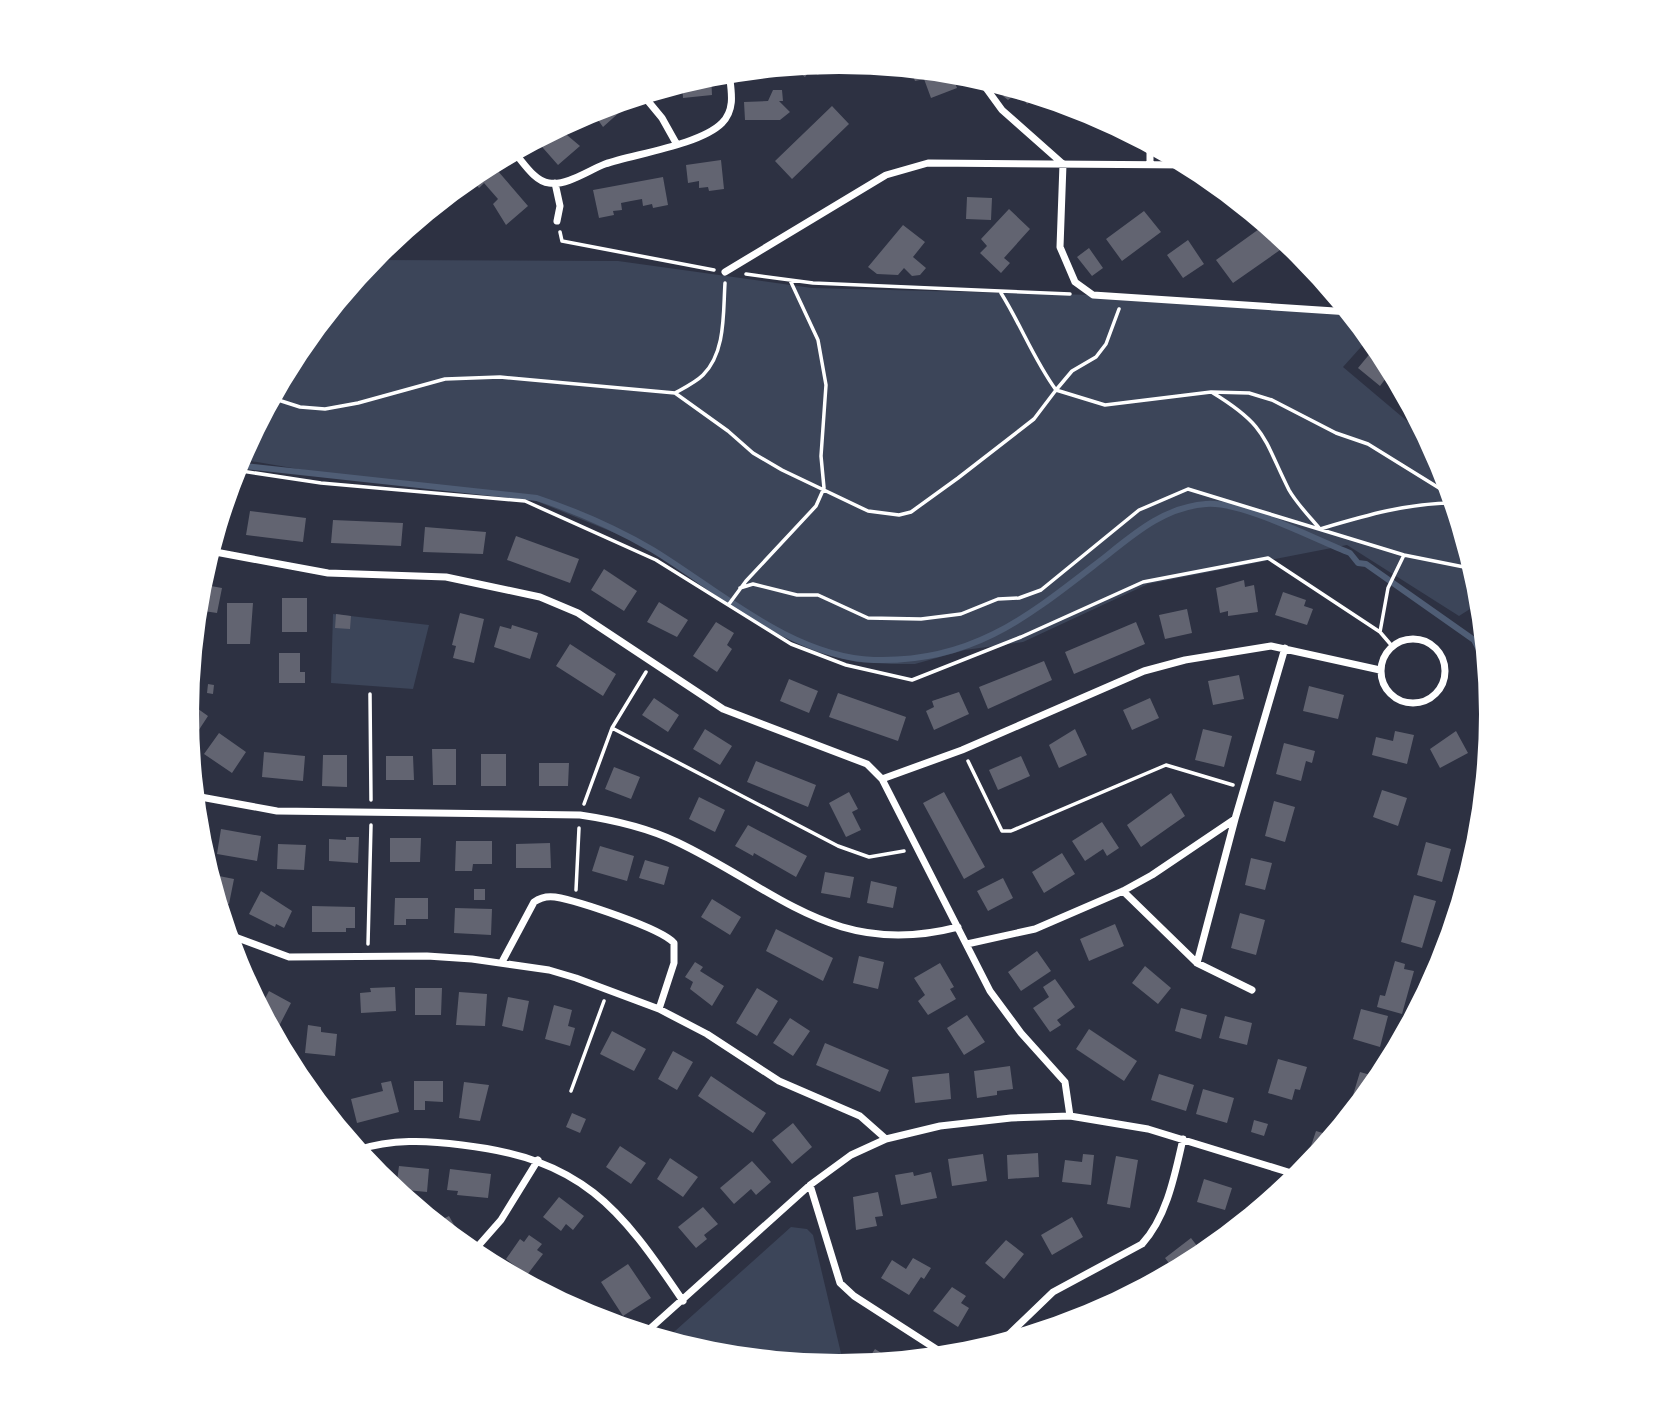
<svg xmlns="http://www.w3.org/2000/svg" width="1679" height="1428" font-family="Inter,sans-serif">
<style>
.green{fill:#3c4559}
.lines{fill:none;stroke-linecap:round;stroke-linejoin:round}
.stream{stroke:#4f5d75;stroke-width:6}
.building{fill:#626471}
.path{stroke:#fff;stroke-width:3.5}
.minor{stroke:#fff;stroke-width:7}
</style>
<rect width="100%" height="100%" fill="#2d3142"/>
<path class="green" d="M372,260L618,261L812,288L1093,295L1350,312L1370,337L1343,367L1407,421L1423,427L1443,465L1480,587L1481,602L1459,616L1347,545L1148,584L1023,642L965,650L915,664H891L857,662L816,652L774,631L659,551L524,496L363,480L239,459L297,351Z
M333,614L429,625L413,689L331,683Z
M791,1227L807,1229L813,1235L844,1366L712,1354L665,1340Z"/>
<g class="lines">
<path class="stream" d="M236,465L537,498C576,511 617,529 653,550C720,591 792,657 874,660C974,663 1030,615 1105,557C1135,533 1165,507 1206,504C1242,501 1314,539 1350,553L1358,563L1366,564L1474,640L1481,653L1489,679"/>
</g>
<path class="building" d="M828,62L818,75L810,70L805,77L791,67Z
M910,68L951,72L957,88L931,98L924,79L915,81Z
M711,74L712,95L683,98L682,83Z
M1013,88H1015L1054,100L1044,107L1036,98L1027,104L1018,92L1008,100L1003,96Z
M773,90H782L783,101H779L790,112L780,120H745L744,102L768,101Z
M616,103L622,110L603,127L591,110Z
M832,106L849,124L792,179L775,161Z
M561,130L580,146L558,165L536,140Z
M721,160L724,189L709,191L708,187L699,188V181L688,183L686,165Z
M491,163L528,206L506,225L493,204L498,199L484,183L479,188L473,181L470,183L467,180Z
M663,177L668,205L653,208L652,204L643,206L642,199L631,201L621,203L622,210L613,211L614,215L599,218L593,190Z
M967,197L992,198L991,220L966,219Z
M1009,209L1030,229L1004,258L1010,263L1001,273L980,253L987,246L981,239Z
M1144,211L1161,232L1122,261L1106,239Z
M1266,224L1290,243L1233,283L1216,260Z
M903,225L925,242L913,257L926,268L920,275L912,276L904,268L898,275L877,274L868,267Z
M1188,240L1204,264L1183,278L1167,255Z
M1089,248L1103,268L1092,276L1077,257Z
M1377,345L1392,370L1380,386L1358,368Z
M250,511L306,518L303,542L246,535Z
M333,520L403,523L401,546L331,543Z
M425,527L486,532L483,554L423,552Z
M516,536L579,559L570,583L507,560Z
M604,569L637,591L624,611L591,590Z
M1244,580L1245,587L1254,585L1258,612L1228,616V611L1220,613L1216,588Z
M200,584L222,588L217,613L197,610Z
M1283,592L1306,600L1304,606L1313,609L1307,625L1275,615Z
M282,598H307V632H282Z
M659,602L688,620L677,637L647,622Z
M227,603H253L250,644H227Z
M1187,609L1192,633L1165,639L1159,615Z
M460,613L484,619L474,663L453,658L456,646L452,645Z
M336,614L351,616L350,629L335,628Z
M716,622L734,633L727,645L732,649L717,672L693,656Z
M1136,622L1145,644L1074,674L1065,652Z
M512,625L538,633L530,659L494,647L500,626L511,629Z
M570,644L616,674L603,696L556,666Z
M279,653H300V672H305V683H279Z
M1044,661L1052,680L988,709L979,687Z
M1239,675L1244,699L1213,705L1208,681Z
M789,679L818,691L809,713L780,701Z
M208,684L214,685L213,694L207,693Z
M1309,686L1344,695L1338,719L1303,711Z
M959,692L969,714L934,730L926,711L934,707L932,701Z
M838,693L906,717L898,741L829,717Z
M654,698L679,715L668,732L642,715Z
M1150,698L1159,718L1132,730L1123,710Z
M194,706L208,716L191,742L187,714Z
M705,729L732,746L720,765L693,749Z
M1075,729L1087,755L1059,768L1049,745Z
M1203,729L1232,736L1224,767L1195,760Z
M1395,731L1414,735L1407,764L1372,755L1376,737L1393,741Z
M1456,731L1468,753L1440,768L1430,749Z
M219,733L246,752L232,773L204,754Z
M1284,743L1315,751L1312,763L1306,761L1301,781L1276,774Z
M432,749H456V785H433Z
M264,752L305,756L303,781L262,777Z
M481,754H506V786H481Z
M323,755H347V787L322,786Z
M386,756H413L414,780H386Z
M1021,756L1030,776L998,790L989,770Z
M756,761L816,785L808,807L747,782Z
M539,763H569L568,786H539Z
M614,767L640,777L631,799L605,789Z
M1382,790L1407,798L1398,826L1373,817Z
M849,792L858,809L852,812L861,830L846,837L829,803Z
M944,792L985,867L964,879L923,803Z
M1171,793L1185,816L1141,847L1127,825Z
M699,797L725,810L715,832L689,819Z
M1274,801L1295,807L1285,842L1265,836Z
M1102,822L1119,848L1107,856L1103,849L1085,861L1072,841Z
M748,825L807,856L796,877L754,853L753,856L735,846Z
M221,829L261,836L257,861L217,854Z
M346,837H359L358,863L329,861V839L346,840Z
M390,838H421L420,862H390Z
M456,841H492V864H473L472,871H455Z
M1426,842L1451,849L1442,882L1417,875Z
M550,843L551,868H516V844Z
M278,844L306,845L304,870L277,869Z
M600,846L634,856L627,881L592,871Z
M1062,853L1075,874L1044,893L1032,872Z
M1251,858L1272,863L1265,890L1245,885Z
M645,860L669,867L664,885L639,878Z
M825,872L854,877L850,898L821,893Z
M209,874L234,879L229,904L217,901Z
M1003,878L1013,898L988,911L977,891Z
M871,881L897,887L893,908L867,903Z
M474,889H485V900H474Z
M261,891L292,911L284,928L276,924L275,927L249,914Z
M1414,895L1436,901L1422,948L1401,942Z
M395,898H428V919H406V925H394Z
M712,899L741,917L730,935L701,917Z
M312,906L355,907V928H346V932H312Z
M455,908L492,909L491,935L454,933Z
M1240,913L1265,920L1256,955L1231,948Z
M1115,924L1124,946L1089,961L1080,939Z
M776,929L833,958L823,981L766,951Z
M1037,951L1051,971L1021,991L1008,972Z
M859,956L884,962L878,989L853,983Z
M1395,961L1405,964L1404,969L1414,971L1402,1014L1377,1007L1380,995L1385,996Z
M695,962L703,967L700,971L724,986L712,1006L690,989L693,982L685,977Z
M940,963L954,987L950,989L956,999L928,1015L918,1001L925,995L914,978Z
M1145,966L1171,988L1158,1004L1132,983Z
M1055,979L1075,1007L1057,1020L1061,1025L1050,1032L1033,1008L1049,997L1043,987Z
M395,987L396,1011L361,1013L360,993L371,992L370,988Z
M415,988H442L441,1015H415Z
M757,988L778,1001L757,1036L736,1023Z
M269,991L291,1003L277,1030L270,1027L260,1008Z
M459,992L487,994L485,1026L456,1025Z
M508,997L529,1001L523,1031L502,1026Z
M554,1005L572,1010L568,1026L575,1028L570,1046L545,1039Z
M1181,1008L1207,1015L1201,1039L1175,1031Z
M1361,1009L1388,1016L1380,1047L1353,1039Z
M967,1015L985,1042L964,1055L947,1028Z
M1225,1016L1252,1023L1247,1045L1219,1038Z
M790,1018L810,1031L793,1056L773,1043Z
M308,1025L321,1027V1032L337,1034L335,1056L305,1053Z
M1089,1029L1137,1061L1124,1081L1076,1049Z
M612,1031L646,1049L634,1071L600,1054Z
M825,1043L889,1070L880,1092L816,1065Z
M673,1051L693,1062L677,1090L658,1079Z
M1278,1059L1307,1067L1300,1090L1295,1089L1292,1100L1268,1093Z
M1010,1066L1013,1089L997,1091V1095L977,1098L974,1071Z
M1360,1072L1381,1078L1350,1116L1347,1115Z
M949,1073L951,1099L915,1103L912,1077Z
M1159,1074L1194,1085L1186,1111L1151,1100Z
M711,1076L766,1113L753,1133L698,1096Z
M391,1081L399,1112L357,1123L351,1099L383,1091L381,1083Z
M414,1081H443V1102L425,1101V1110H414Z
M464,1082L489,1085L480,1121L459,1118Z
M1203,1089L1234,1098L1227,1123L1196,1114Z
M572,1113L586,1119L580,1133L566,1127Z
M1254,1120L1268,1124L1264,1136L1251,1132Z
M793,1123L812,1147L792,1164L772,1140Z
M1316,1131L1333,1136L1323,1149L1311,1146Z
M620,1146L646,1163L631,1184L606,1167Z
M1038,1153L1039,1177L1008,1179L1007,1155Z
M983,1154L987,1181L952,1186L948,1159Z
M1083,1154L1094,1155L1091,1185L1062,1182L1065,1160L1082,1162Z
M1116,1156L1138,1160L1130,1208L1107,1204Z
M670,1158L698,1177L683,1197L657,1179Z
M752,1161L771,1182L756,1195L751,1189L734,1204L720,1188Z
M399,1166L429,1169L427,1192L396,1189Z
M450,1169L491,1174L488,1198L457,1195L458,1191L447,1190Z
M913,1172L914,1176L931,1172L937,1198L901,1205L895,1175Z
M1204,1179L1232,1188L1225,1210L1197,1202Z
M878,1192L883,1216L875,1217L877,1226L856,1230L853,1197Z
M559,1197L584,1216L573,1230L566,1224L561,1231L543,1217Z
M703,1207L718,1224L704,1235L707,1239L696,1248L678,1227Z
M432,1214L437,1222L449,1216L458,1232L452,1236L428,1216Z
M1072,1217L1083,1237L1052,1255L1041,1235Z
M529,1235L542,1244L537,1250L543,1254L527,1275L506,1259L520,1239L524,1242Z
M1191,1238L1204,1255L1175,1271L1165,1258Z
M1006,1240L1024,1254L1004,1279L985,1263Z
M913,1258L931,1268L924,1279L921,1277L909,1295L881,1278L892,1260L906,1269Z
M628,1264L651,1298L623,1316L601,1282Z
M1144,1277L1148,1286L1109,1306L1105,1298Z
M952,1287L966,1296L961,1303L969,1308L958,1327L933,1311Z
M875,1349L894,1361L865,1364Z"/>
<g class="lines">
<path class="path" d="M560,232L562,241L714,270
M386,246C404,246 415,234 420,218
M746,274L813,283L1070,294
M1001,293C1021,325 1034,360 1056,390L1072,371L1096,357L1106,344L1119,309
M675,393C684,388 696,382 703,375C726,352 723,313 725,283
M1213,393C1267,426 1263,438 1289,490C1297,504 1310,517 1320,529C1364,516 1407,503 1454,503
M272,398L300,407L325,409L358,403L445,379L500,377L675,393L728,431L753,453L782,470L868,511L899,515L911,512L958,478L1034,419L1056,390L1105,405L1211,392L1249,393L1272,400L1336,433L1368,444L1452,496
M235,470L321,483L525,501L656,560L791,644L846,665L912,680L1021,637L1143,582L1268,558L1380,632L1392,646
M740,588L753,584L797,595H818L868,618L921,619L961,614L998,599L1019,598L1041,590L1139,510L1188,489L1404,555L1474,569
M729,604L746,581L816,506L824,488L821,456L826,385L818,340L790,280
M1380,632L1388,588L1404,555
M370,694L371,800
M612,728L838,846L869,857L904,851
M968,761L1002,831H1011L1166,765L1233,785
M584,804L612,728L646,672
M576,890L579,828
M368,944L371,825
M571,1091L604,1001"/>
<path class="minor" d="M978,77L1002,110L1063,164L1060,247L1075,282L1093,295L1350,312
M643,95L662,118L676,143
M514,152C523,162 535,182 549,183C567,186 589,170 605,164C634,154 700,145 722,123C736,109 731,90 729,72
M1150,164V143
M555,183L560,206L557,221
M725,272L886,175L928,163L1190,165
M210,551L328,573L446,577L540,597L578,613L723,709L867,764L882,779L990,991L1021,1033L1065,1082L1070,1116
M1381 671a32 32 0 1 1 64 0a32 32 0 1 1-64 0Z
M882,779L962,750L1144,671L1185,660L1271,646L1380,670
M195,796L277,811L580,815C614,820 646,827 677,842C778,890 835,959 958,927
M1123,891L1197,963L1252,990
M227,934L289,957L427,956L472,959L549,970L576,978L659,1009L707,1034L779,1081L860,1116L886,1139
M967,944L1035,929L1123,891L1152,875L1235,819L1285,648
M502,962L534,902C541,897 548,896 555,897C578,901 661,928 674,943V963L659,1009
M1197,963L1235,819
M357,1150C392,1139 426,1140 462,1145C582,1159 619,1206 683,1301
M810,1185L840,1283L854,1296L947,1356
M472,1253L501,1220L538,1160
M644,1334L810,1185L851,1155L886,1139L940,1126L1011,1118L1070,1116L1148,1129L1301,1176
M998,1345L1053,1292L1142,1244C1167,1217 1175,1174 1183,1139"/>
</g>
<path d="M0 0H1679V1428H0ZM199 714a640 640 0 1 1 1280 0a640 640 0 1 1-1280 0Z" fill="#fff" fill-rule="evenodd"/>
</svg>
